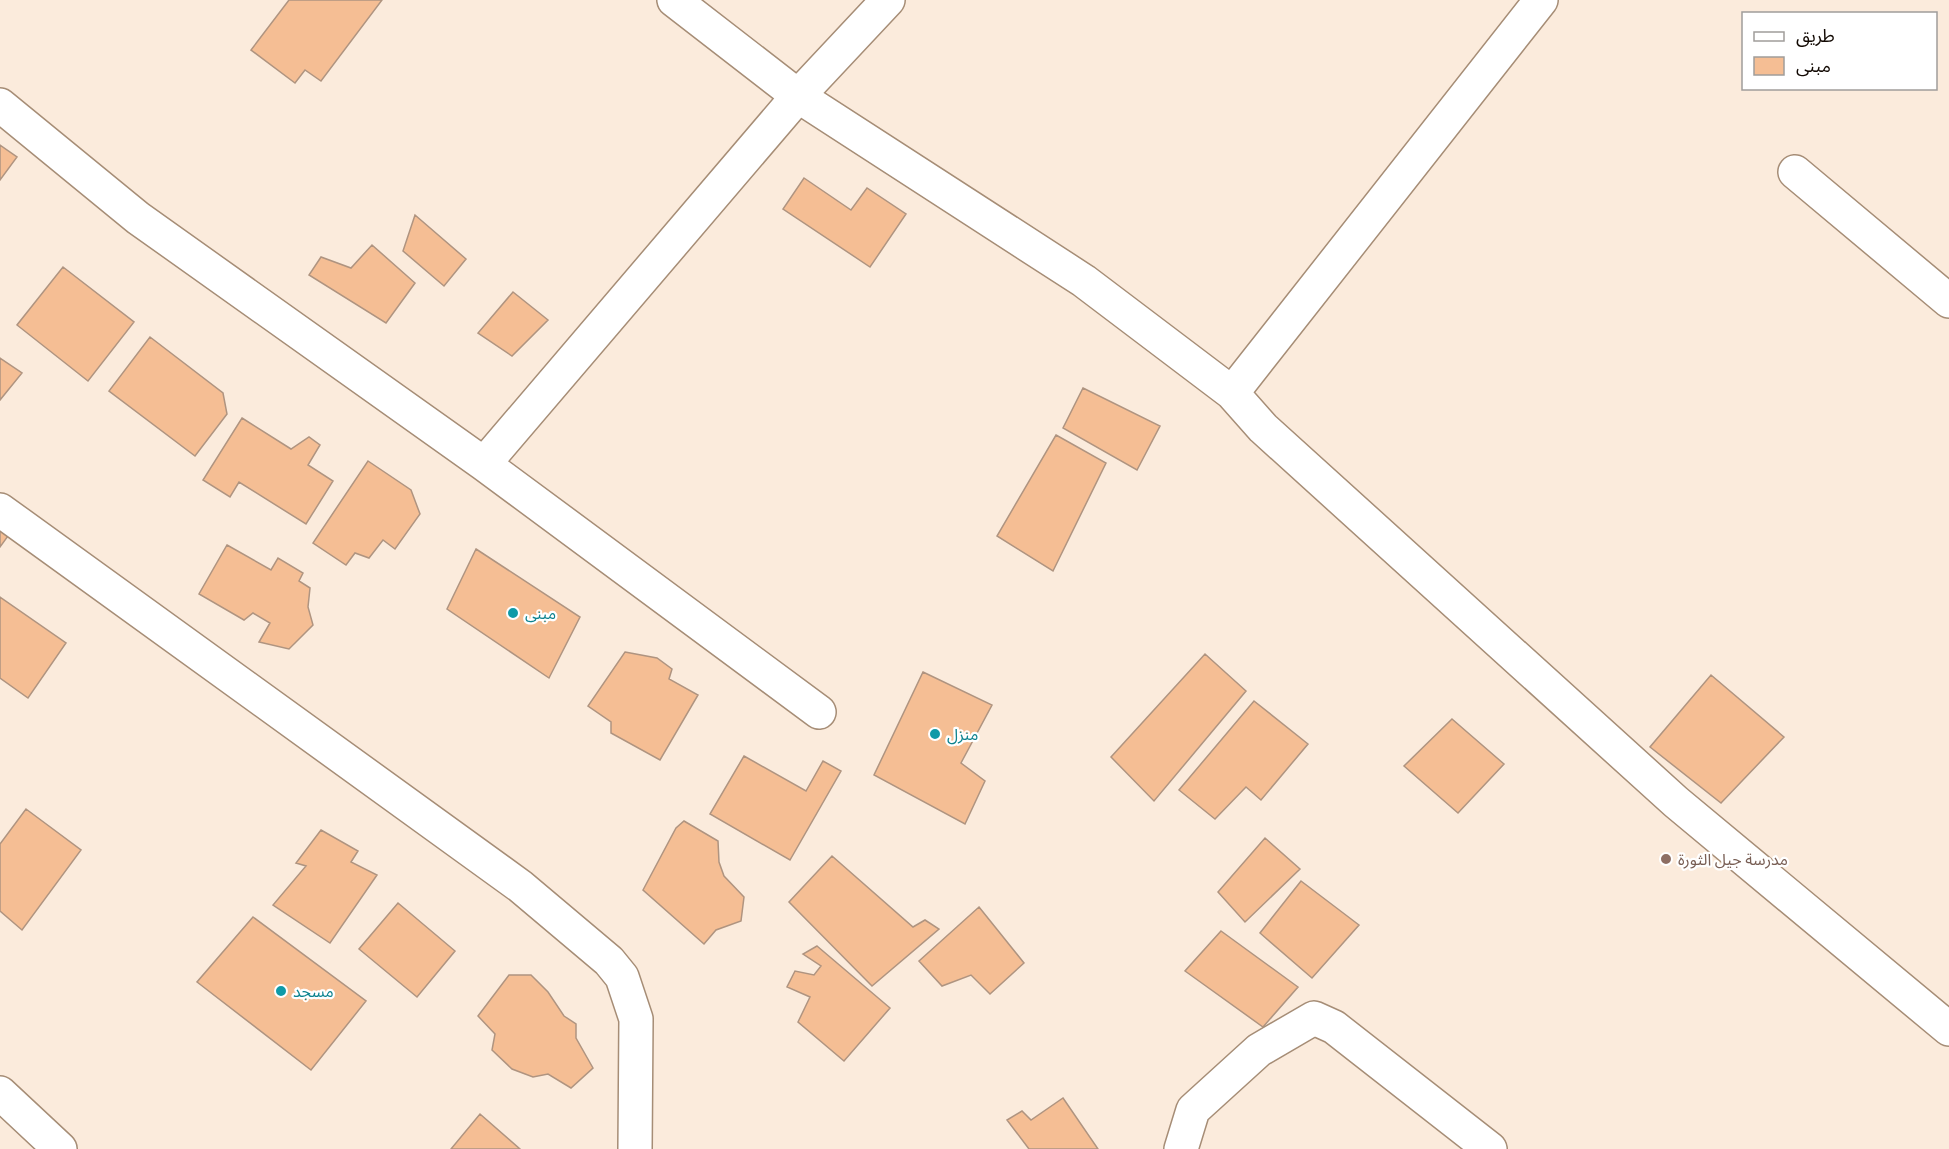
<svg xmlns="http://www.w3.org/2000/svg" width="1949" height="1149" font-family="'Titillium Web','Noto Sans Arabic',sans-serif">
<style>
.building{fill:#f5be94;stroke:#af9480;stroke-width:1.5}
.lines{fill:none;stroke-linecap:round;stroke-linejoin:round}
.minor-casing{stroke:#a68d76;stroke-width:36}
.minor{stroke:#fff;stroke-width:33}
.culture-dot{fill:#0f9aa8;stroke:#fff;stroke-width:2}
.education-dot{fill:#8d6e63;stroke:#fff;stroke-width:2}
.labels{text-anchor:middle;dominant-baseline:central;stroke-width:4.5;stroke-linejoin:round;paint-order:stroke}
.culture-label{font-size:16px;fill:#0d838f;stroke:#fff;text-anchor:start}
.education-label{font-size:16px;fill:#785e54;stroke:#fff;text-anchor:start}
</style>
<rect width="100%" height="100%" fill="#fbebdc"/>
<path class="building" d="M289,0H382L321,81L305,70L295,83L251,50Z
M0,145L17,157L0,180Z
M804,178L851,210L867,188L906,214L870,267L783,209Z
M415,215L466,259L444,286L403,251Z
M372,245L415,283L386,323L309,275L321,257L351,268Z
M63,267L134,322L88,381L17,325Z
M513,292L548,320L512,356L478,333Z
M150,337L223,393L227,414L195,456L109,391Z
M0,358L22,373L0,400Z
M1083,388L1160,426L1137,470L1063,428Z
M242,418L291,449L309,437L320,445L308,465L333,481L306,524L239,482L230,497L203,480Z
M1056,435L1106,463L1053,571L997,536Z
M368,461L411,490L420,514L395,549L383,540L369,558L355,553L346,565L313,543Z
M0,530L8,536L0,547Z
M227,545L271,570L278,558L303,573L299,581L310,588L308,607L313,625L289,649L259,642L270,623L253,613L244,620L199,594Z
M476,549L580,617L549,678L447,609Z
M0,597L66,643L28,698L0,678Z
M625,652L657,658L672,669L669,679L698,695L660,760L611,733V722L588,706Z
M1205,654L1246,691L1154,801L1111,757Z
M923,672L992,705L961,763L985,781L965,824L874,775Z
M1711,675L1784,737L1721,803L1650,747Z
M1254,701L1308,744L1261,800L1246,787L1215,819L1179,790Z
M1452,719L1504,764L1458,813L1404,766Z
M744,756L806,791L823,761L841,771L790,860L710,814Z
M26,809L81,850L22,930L0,911V844Z
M684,821L718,841L719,862L724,876L744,897L741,921L716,930L704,944L643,890L676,828Z
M321,830L358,851L351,862L377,875L330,943L273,905L306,866L296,863Z
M1265,838L1300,869L1245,922L1218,892Z
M832,856L913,927L925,920L939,929L872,986L789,902Z
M1301,881L1359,925L1312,978L1260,933Z
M398,903L455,951L417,997L359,949Z
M979,907L1024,963L990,994L971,975L942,986L919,961Z
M253,917L366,1001L311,1070L197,982Z
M1221,931L1298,987L1263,1027L1185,971Z
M817,946L890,1008L844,1061L798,1022L810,997L787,987L795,971L814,975L821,966L803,954Z
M509,975H531L548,992L564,1016L576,1024V1038L593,1068L571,1088L548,1074L533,1077L512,1069L492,1050L495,1034L478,1016Z
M1063,1098L1098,1149H1029L1007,1120L1022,1111L1031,1120Z
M480,1114L520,1149H451Z"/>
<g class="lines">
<defs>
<path id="minor" d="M674,0L798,96L1084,281L1232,393L1263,428L1676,802L1949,1029
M0,105L138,218L484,464L819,712
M1795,172L1949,301
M1232,393L1541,0
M484,464L798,96L888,0
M0,510L520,886L609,961L622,977L636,1019L635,1149
M0,1093L60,1149
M1181,1149L1193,1110L1259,1050L1314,1018L1334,1027L1490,1149"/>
</defs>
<use href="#minor" class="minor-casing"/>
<use href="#minor" class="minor"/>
</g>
<g class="culture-dot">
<circle cx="513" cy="613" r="6"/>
<circle cx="935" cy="734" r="6"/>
<circle cx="281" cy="991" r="6"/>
</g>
<circle class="education-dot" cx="1666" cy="859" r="6"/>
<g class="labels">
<g class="culture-label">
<text x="525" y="613">مبنى</text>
<text x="947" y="734">منزل</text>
<text x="293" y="991">مسجد</text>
</g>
<g class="education-label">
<text x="1678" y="859">مدرسة جيل الثورة</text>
</g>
</g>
<rect x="1742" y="12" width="195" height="78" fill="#ffffff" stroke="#a09d9a" stroke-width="1.5"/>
<rect x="1754" y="32" width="30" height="9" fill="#ffffff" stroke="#a09d9a" stroke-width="1.5"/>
<text x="1796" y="42" font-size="18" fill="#120903">طريق</text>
<rect x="1754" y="57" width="30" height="18" fill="#f5be94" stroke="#a09d9a" stroke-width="1.5"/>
<text x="1796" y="72" font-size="18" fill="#120903">مبنى</text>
</svg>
